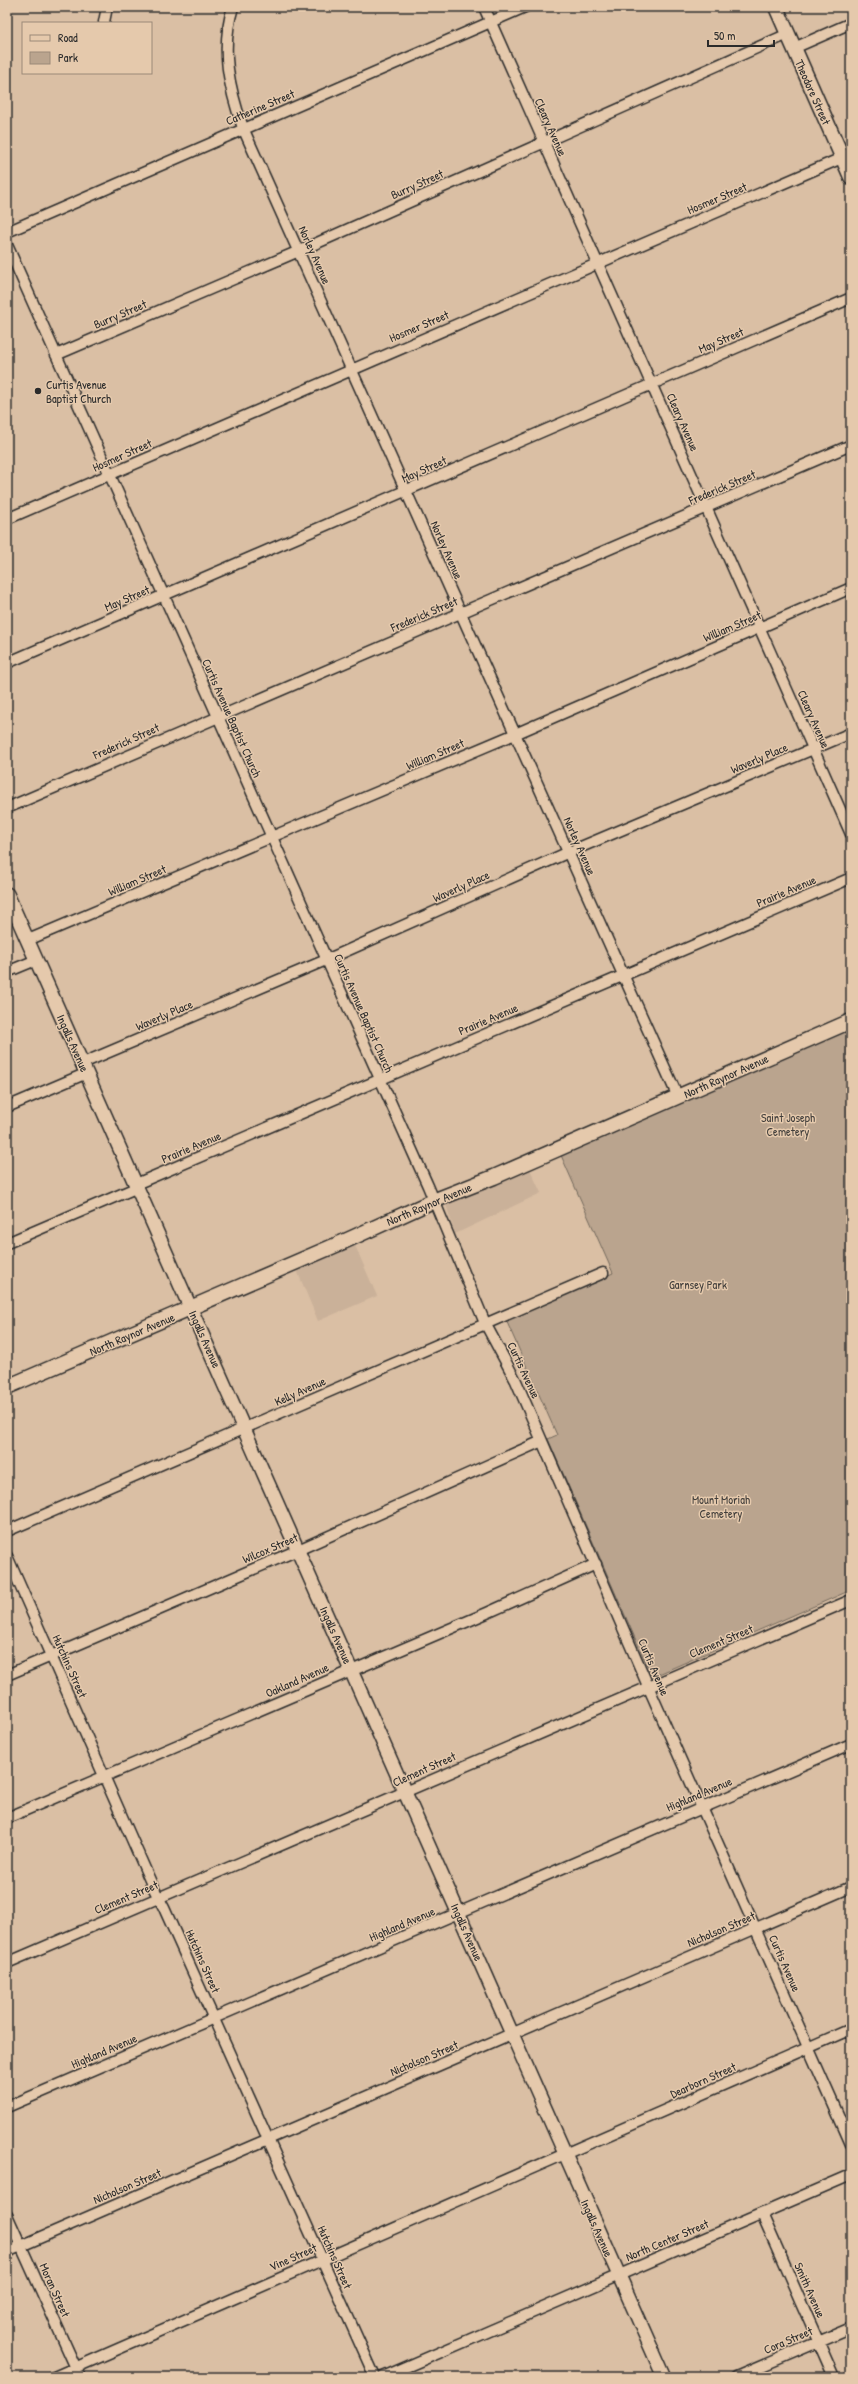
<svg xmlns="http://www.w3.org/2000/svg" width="858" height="2384" font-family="'Patrick Hand',sans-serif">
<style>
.built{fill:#cab199}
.green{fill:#baa48e;stroke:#72685c}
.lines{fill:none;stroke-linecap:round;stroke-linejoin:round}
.minor-casing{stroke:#2b2b2b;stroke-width:13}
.tertiary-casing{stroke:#2b2b2b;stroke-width:16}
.secondary-casing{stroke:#2b2b2b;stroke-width:17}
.minor{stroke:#e5c9ac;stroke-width:10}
.tertiary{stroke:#e5c9ac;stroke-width:13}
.secondary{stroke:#e5c9ac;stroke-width:14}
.poi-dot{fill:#2b2b2b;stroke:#e5c9ac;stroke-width:1.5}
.labels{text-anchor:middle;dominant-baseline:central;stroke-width:3;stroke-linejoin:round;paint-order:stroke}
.street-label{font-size:12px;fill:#2b2b2b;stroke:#e5c9ac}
.poi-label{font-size:12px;fill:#2b2b2b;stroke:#e5c9ac;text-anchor:start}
.park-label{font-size:12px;fill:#403d3a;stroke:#e5c9ac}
</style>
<rect width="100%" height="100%" fill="#dabfa4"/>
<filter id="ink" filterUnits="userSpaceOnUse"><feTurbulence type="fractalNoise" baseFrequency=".025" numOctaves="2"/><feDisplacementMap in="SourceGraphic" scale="8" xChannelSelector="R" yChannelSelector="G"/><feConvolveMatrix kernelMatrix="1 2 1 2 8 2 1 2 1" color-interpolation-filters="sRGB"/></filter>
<g filter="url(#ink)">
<path class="built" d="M529,1167L541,1193L455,1234L446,1204Z
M354,1243L377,1296L318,1321L296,1268Z"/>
<path class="green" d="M851,1028V1590L652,1677L548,1439L557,1435L506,1320L613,1273L560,1153Z"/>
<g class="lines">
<defs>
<path id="minor" d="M233,7C220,49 229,88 243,128L678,1097
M484,7L851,834
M104,22L107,7
M794,48L851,23
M7,232L525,7
M7,245L428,1186L485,1323L516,1381L648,1686L851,2144
M56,355L299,251L788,34
M7,519L851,154
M7,663L851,298
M7,808L851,445
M28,940L515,734L851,588
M7,972L36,960
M83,1063L326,960L569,852L851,733
M7,1107L87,1073
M136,1184L851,878
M7,1243L138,1187
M7,1531L603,1273
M7,1556L153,1887L164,1908L375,2377
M7,1675L298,1550L542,1441
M7,1818L487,1613L596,1564
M7,1963L851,1600
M7,2107L851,1744
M762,2214L834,2377
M7,2215L80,2377
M7,2252L851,1887
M54,2377L851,2029
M383,2377L851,2175
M736,2377L851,2328"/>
<path id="tertiary" d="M7,894L664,2377"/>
<path id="secondary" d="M776,7L851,177
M7,1387L343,1242L433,1201L494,1177L851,1021"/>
</defs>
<use href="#minor" class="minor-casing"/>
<use href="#tertiary" class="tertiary-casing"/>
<use href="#secondary" class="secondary-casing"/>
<use href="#minor" class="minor"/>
<use href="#tertiary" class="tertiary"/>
<use href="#secondary" class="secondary"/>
</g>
</g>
<circle class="poi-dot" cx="38" cy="391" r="4"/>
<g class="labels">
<g class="street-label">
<text transform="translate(813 92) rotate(66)">Theodore Street</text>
<text transform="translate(260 107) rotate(-23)">Catherine Street</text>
<text transform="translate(551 127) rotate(66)">Cleary Avenue</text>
<text transform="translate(417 184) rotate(-24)">Burry Street</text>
<text transform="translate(717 198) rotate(-23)">Hosmer Street</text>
<text transform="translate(315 255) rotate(66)">Norley Avenue</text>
<text transform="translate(120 314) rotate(-23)">Burry Street</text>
<text transform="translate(419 326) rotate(-23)">Hosmer Street</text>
<text transform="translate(721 340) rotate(-23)">May Street</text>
<text transform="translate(683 422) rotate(66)">Cleary Avenue</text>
<text transform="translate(122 455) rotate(-24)">Hosmer Street</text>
<text transform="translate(424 469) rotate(-24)">May Street</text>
<text transform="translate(722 487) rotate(-23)">Frederick Street</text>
<text transform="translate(447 550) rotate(66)">Norley Avenue</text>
<text transform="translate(127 598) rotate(-23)">May Street</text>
<text transform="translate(424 614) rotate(-23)">Frederick Street</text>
<text transform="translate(732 626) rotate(-23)">William Street</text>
<text transform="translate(232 718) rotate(66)">Curtis Avenue Baptist Church</text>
<text transform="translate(814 719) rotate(66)">Cleary Avenue</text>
<text transform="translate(126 741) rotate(-24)">Frederick Street</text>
<text transform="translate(435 754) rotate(-23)">William Street</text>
<text transform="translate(759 758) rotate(-23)">Waverly Place</text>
<text transform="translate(580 846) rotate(66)">Norley Avenue</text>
<text transform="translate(137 880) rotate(-23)">William Street</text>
<text transform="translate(461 886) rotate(-24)">Waverly Place</text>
<text transform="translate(786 891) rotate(-23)">Prairie Avenue</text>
<text transform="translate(364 1013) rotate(66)">Curtis Avenue Baptist Church</text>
<text transform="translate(164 1015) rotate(-23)">Waverly Place</text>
<text transform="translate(488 1019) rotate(-23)">Prairie Avenue</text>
<text transform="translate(73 1043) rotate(66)">Ingalls Avenue</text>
<text transform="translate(726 1076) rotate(-24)">North Raynor Avenue</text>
<text transform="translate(191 1147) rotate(-23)">Prairie Avenue</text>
<text transform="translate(429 1204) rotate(-23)">North Raynor Avenue</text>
<text transform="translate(132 1334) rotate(-23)">North Raynor Avenue</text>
<text transform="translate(205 1339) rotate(66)">Ingalls Avenue</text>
<text transform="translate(524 1370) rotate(65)">Curtis Avenue</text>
<text transform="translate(300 1391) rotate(-24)">Kelly Avenue</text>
<text transform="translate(270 1548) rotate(-23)">Wilcox Street</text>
<text transform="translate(336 1635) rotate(66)">Ingalls Avenue</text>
<text transform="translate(721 1641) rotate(-23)">Clement Street</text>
<text transform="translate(70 1666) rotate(66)">Hutchins Street</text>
<text transform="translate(654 1667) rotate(67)">Curtis Avenue</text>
<text transform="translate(297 1680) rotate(-24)">Oakland Avenue</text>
<text transform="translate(424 1769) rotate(-24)">Clement Street</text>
<text transform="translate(699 1794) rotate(-23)">Highland Avenue</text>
<text transform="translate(126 1897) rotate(-23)">Clement Street</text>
<text transform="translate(402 1924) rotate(-23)">Highland Avenue</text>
<text transform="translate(721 1929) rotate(-23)">Nicholson Street</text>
<text transform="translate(467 1932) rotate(66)">Ingalls Avenue</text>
<text transform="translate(203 1961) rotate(66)">Hutchins Street</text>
<text transform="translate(785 1963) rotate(66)">Curtis Avenue</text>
<text transform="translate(104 2051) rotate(-23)">Highland Avenue</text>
<text transform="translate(424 2058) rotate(-23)">Nicholson Street</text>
<text transform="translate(703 2080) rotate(-24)">Dearborn Street</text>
<text transform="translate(127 2186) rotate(-23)">Nicholson Street</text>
<text transform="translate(597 2228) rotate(66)">Ingalls Avenue</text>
<text transform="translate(667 2240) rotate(-23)">North Center Street</text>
<text transform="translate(293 2257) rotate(-24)">Vine Street</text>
<text transform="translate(335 2257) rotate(66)">Hutchins Street</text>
<text transform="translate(55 2290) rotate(66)">Moran Street</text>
<text transform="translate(810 2290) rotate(66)">Smith Avenue</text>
<text transform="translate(788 2340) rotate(-23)">Cora Street</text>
</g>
<g class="poi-label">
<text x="46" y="384">Curtis Avenue<tspan x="46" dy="14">Baptist Church</tspan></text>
</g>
<g class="park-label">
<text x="788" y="1117">Saint Joseph<tspan x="788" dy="14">Cemetery</tspan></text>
<text x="698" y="1284">Garnsey Park</text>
<text x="721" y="1499">Mount Moriah<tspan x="721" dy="14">Cemetery</tspan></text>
</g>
</g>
<rect width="858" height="2384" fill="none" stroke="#e5c9ac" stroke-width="24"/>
<rect x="12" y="12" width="834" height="2360" fill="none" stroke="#2b2b2b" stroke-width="1.5" filter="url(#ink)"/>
<rect x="22" y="22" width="130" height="52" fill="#e5c9ac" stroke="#9b8a78"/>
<rect x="30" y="35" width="20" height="6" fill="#e5c9ac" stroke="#9b8a78"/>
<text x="58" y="42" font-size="12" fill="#2b2b2b">Road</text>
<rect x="30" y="52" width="20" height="12" fill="#baa48e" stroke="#9b8a78"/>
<text x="58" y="62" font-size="12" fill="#2b2b2b">Park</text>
<path d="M708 40v6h66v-6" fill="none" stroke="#2b2b2b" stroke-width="2"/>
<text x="714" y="40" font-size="12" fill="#2b2b2b" stroke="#e5c9ac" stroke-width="3" paint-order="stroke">50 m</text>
</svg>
